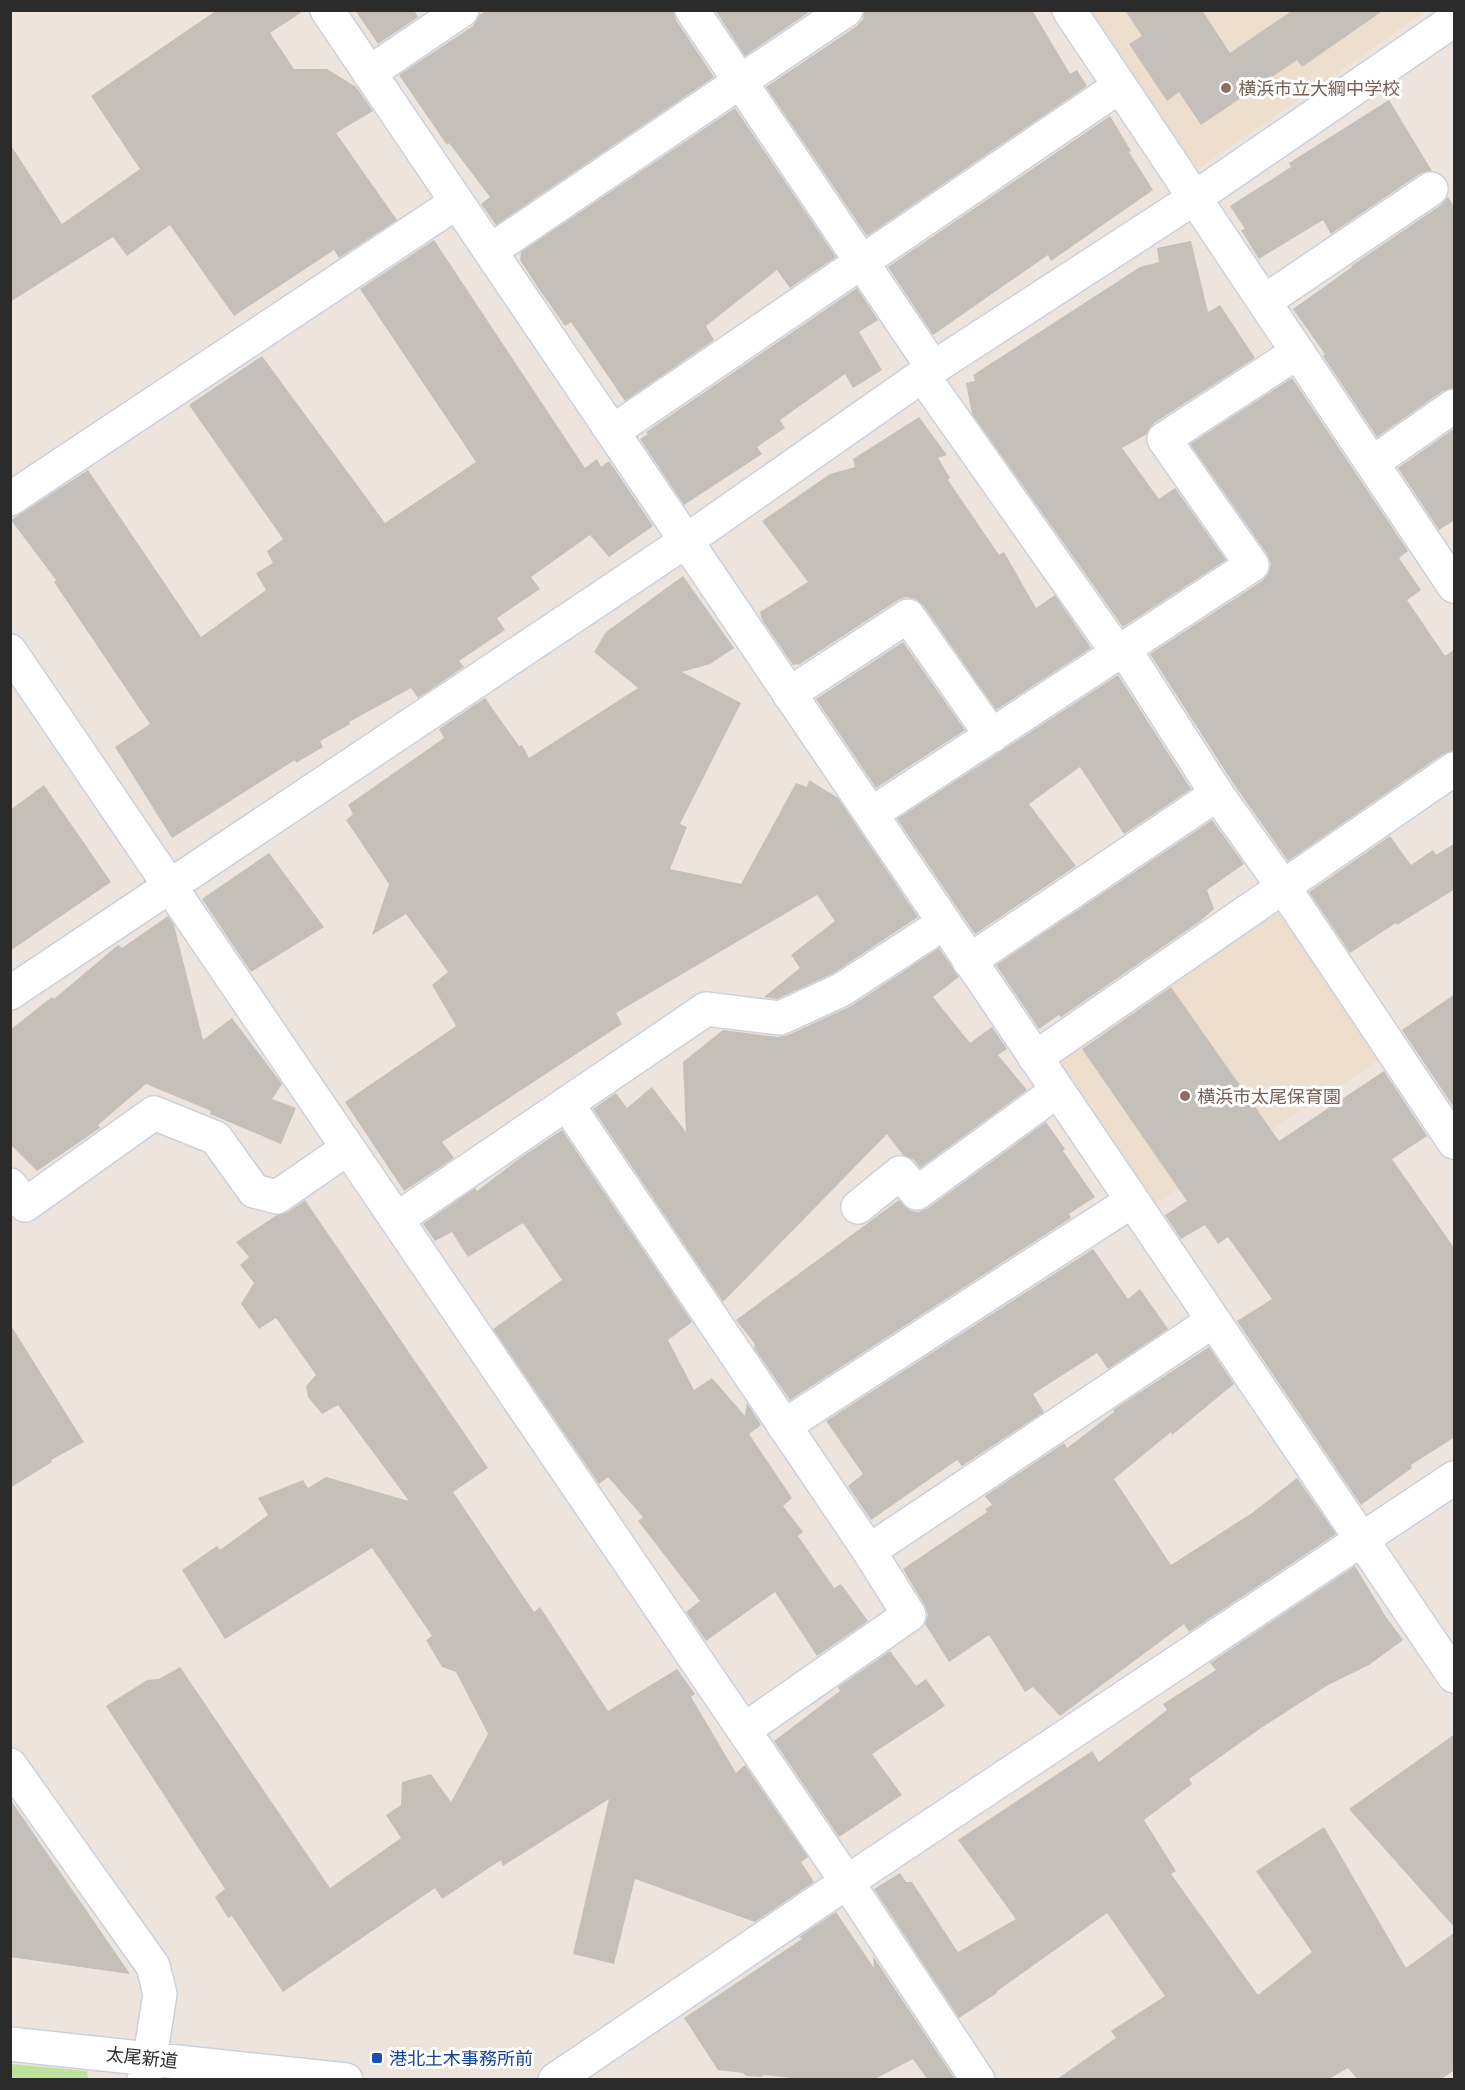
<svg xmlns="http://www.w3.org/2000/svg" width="1465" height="2090" font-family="'Open Sans','Noto Sans JP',sans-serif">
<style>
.education{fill:#eedecd}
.green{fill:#bde29b}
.building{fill:#c5bfb9}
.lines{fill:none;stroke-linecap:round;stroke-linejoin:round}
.minor-casing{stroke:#cbd1dc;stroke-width:36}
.minor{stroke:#fff;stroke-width:33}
.education-dot{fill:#8d6e63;stroke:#fff;stroke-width:2}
.transit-dot{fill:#1a4fb4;stroke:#fff;stroke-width:2}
.labels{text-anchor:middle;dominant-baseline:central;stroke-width:6;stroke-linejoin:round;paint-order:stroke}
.education-label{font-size:18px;fill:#785e54;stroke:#fff;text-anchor:start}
.street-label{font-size:18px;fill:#2b2b2b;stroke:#fff}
.transit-label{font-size:18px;fill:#164399;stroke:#fff;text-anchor:start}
</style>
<rect width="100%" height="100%" fill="#ece4dd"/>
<path class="education" d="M1086,11H1426L1201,167L1190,166Z
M1280,899L1386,1056L1149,1208L1046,1061Z"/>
<path class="green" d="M10,2064L87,2071L88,2079H11Z"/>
<path class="building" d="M217,10H305L270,33L294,69H327L356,87L373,111L336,133L397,220L339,258L334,250L234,316L170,225L127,256L113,237L10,302V144L62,224L140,169L91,96Z
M355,10H414L418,17L378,44Z
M488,10H673L676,20L714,77L496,225L481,204L490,197L449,143L447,145L399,75L473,26L479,15Z
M715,10H812L745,56Z
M864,10H1032L1070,74L1077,70L1087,86L867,236L766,87L857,26L863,19Z
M1125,10H1202L1230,53L1293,10H1384L1302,67L1297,60L1201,125L1179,92L1167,101L1129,44L1142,36Z
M1389,100L1432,171L1421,173L1331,234L1323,220L1259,259L1241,230L1245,229L1230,206L1291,167L1289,163Z
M735,108L836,257L790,288L777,270L706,326L714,340L625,401L571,322L565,326L539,289L520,260L521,252Z
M1110,116L1131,151L1129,152L1153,190L1051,261L1048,255L933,335L888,267Z
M1448,197L1455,208V388L1443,391L1377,437L1323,356L1325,354L1293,309L1352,267L1351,266L1441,205Z
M434,240L585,468L597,459L601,467L609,461L653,526L609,557L590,535L531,577L540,589L497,618L505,630L459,661L464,667L418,698L411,688L349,722L350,724L320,741L323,747L296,763L295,760L172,838L115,747L150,724L54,582L56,580L11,520L88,470L201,637L266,590L256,573L273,563L267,551L283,539L189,405L262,356L385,523L476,462L360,289Z
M1191,241L1208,312L1220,305L1255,358L1154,423L1147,434L1122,448L1159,499L1175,488L1226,560L1123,627L972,414L966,383L975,381L973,375L1140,267L1159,262L1157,248Z
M857,288L878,320L859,332L882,370L853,388L845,374L780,420L785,428L757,447L762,454L684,505L640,439L648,434L646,432Z
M1292,378L1408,551L1399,558L1421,590L1407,600L1445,656L1455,649V751L1443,754L1288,861L1233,783L1150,654L1262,581L1268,574L1271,564L1267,554L1190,444Z
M919,417L947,455L938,458L950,478L948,480L999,555L1004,552L1036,608L1055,595L1091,648L996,710L923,605L916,599L906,597L898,600L800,664L793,665L762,620L760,612L808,582L762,521L830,474L855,467L853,459Z
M1455,428V520L1439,530L1398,468Z
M683,576L734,648L710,664L682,672L741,703L680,824L687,827L670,869L741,884L796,783L807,787L809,780L838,798L918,917L832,974L777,999L764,997L800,968L791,955L835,921L817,895L616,1013L622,1024L442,1142L454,1158L404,1191L345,1102L456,1026L432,985L448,972L406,914L372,935L389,884L346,820L353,814L348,805L444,738L439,729L485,698L519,746L522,745L529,758L638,688L594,652L606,632Z
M903,642L965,730L876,788L816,699Z
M1118,675L1191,789L1124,834L1080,767L1029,804L1076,866L975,934L897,819Z
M44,785L111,882L10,951V810Z
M1212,820L1244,864L1207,890L1214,909L1199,922L1061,1017L1059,1015L1039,1029L996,965Z
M1390,836L1411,865L1433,850L1436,855L1455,843V889L1397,925L1396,923L1350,953L1309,892Z
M269,853L324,927L251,972L202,899Z
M168,916L174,925L203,1040L232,1018L282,1084L272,1099L296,1108L281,1144L210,1114L211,1111L146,1084L98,1125L100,1128L37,1171L10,1144V1030L52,997L54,999L118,945L122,948Z
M939,948L959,977L933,997L970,1043L992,1027L1007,1049L998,1055L1027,1090L920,1168L914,1160L903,1155L887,1134L723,1302L593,1109L616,1093L627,1108L652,1087L686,1132L683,1062L723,1030L778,1037L788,1035L851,1006Z
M1171,987L1279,1141L1384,1071L1427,1136L1392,1159L1455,1249V1437L1411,1465L1412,1468L1361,1505L1237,1321L1272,1299L1228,1237L1218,1244L1205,1225L1181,1239L1165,1215L1187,1201L1082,1049Z
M1455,994V1105L1453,1106L1402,1030Z
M1046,1122L1065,1149L1063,1151L1095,1197L1069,1214L1071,1218L790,1400L754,1348L755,1344L736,1320L899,1200L911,1211L919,1212L928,1208Z
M562,1130L692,1322L668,1340L694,1390L712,1378L745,1416L747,1403L761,1425L749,1434L792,1498L783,1506L803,1532L798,1536L834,1588L841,1584L868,1621L817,1656L775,1592L706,1641L686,1612L700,1601L638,1521L643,1517L608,1477L599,1484L493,1329L562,1280L523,1223L468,1257L452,1232L435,1241L423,1224L475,1188L477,1191L520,1158Z
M305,1200L488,1468L453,1492L534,1612L540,1607L608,1711L677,1669L695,1694L691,1697L736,1773L745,1765L808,1857L801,1862L814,1882L755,1922L635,1879L614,1964L573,1954L609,1799L503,1866L501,1860L442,1899L435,1888L283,1992L232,1916L228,1918L215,1897L225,1889L106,1706L147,1680L159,1679L180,1667L330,1888L401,1838L386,1815L401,1805L402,1782L431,1774L451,1802L488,1734L456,1672L442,1667L426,1640L432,1636L372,1548L225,1639L182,1570L217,1546L220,1550L268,1515L258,1498L303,1480L308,1488L326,1477L409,1501L338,1405L322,1414L308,1397L306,1386L316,1375L276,1318L259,1329L241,1304L254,1283L240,1265L249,1257L236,1242L277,1215L288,1212Z
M1093,1249L1128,1299L1140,1289L1168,1329L1108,1369L1097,1353L1033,1394L1044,1412L962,1466L957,1460L871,1520L848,1486L863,1474L826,1421Z
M10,1324L84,1442L51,1460L52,1462L10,1488Z
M1209,1347L1234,1384L1172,1435L1171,1432L1114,1479L1171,1565L1252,1513L1297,1478L1336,1534L1189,1632L1184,1624L1060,1716L1033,1687L1025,1692L989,1635L949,1662L925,1624L928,1615L925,1606L903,1569L987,1512L985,1509L992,1505L985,1496L1064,1443L1067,1448L1114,1412L1113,1410Z
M1355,1566L1386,1617L1403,1640L1369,1665L1328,1685L1261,1728L1189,1779L1192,1784L1144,1820L1176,1871L1171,1874L1258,1995L1312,1952L1256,1871L1324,1827L1406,1968L1455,1932V2070L1441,2079H1357L1348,2068L1329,2079H1057L1116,2038L1111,2031L1165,1996L1107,1913L996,1992L997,1993L959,2018L874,1889L900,1873L906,1882H912L958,1952L1016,1919L958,1840L1092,1751L1099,1762L1167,1710L1163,1704L1216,1670L1210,1663Z
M890,1651L916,1686L926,1679L945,1706L872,1754L902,1795L839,1837L774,1741L840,1691L838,1687Z
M1455,1734V1928L1349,1809Z
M10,1799L130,1974L10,1957Z
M836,1912L874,1968L873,1956L955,2079H927L913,2059L875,2079H801L764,2075L762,2077L746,2076L743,2073L718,2070L684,2018L802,1939L799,1937Z"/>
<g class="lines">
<defs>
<path id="minor" d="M327,10L1454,1676
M692,10L933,368
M1069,10L1454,586
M369,73L462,10
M490,251L846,10
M1265,301L1431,189
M923,376L1118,653
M612,432L1120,86
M1372,463L1454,406
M10,499L457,202
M1124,649L1217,794L1284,888L1454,1142
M10,651L847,1882L978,2080
M789,694L908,616L992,736
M871,814L1252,565L1164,439L1298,352
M969,961L1217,794
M10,993L686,541L933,368L1196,197L1454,20
M1035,1058L1454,769
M567,1104L869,1551L909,1615L744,1730
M10,1185L25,1205L154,1113L216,1138L254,1191L277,1197L348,1148
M858,1207L900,1173L917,1193L1057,1091
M397,1219L706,1009L780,1018L841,990L944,923
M784,1426L1132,1201
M869,1551L1213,1321
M10,1765L153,1966L160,1994L150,2057L144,2080
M10,2044L346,2080
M555,2080L847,1882L1454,1478"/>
</defs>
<use href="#minor" class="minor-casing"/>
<use href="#minor" class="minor"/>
</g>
<g class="education-dot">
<circle cx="1226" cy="88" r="6"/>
<circle cx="1185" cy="1096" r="6"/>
</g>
<rect class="transit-dot" x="371" y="2052" width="12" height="12" rx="3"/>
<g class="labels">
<g class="education-label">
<text x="1238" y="88">横浜市立大綱中学校</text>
<text x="1197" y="1096">横浜市太尾保育園</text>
</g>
<g class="street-label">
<text transform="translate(142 2057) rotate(6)">太尾新道</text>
</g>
<g class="transit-label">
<text x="389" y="2058">港北土木事務所前</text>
</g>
</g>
<rect width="1465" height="2090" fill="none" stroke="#2b2b2b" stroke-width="24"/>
</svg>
